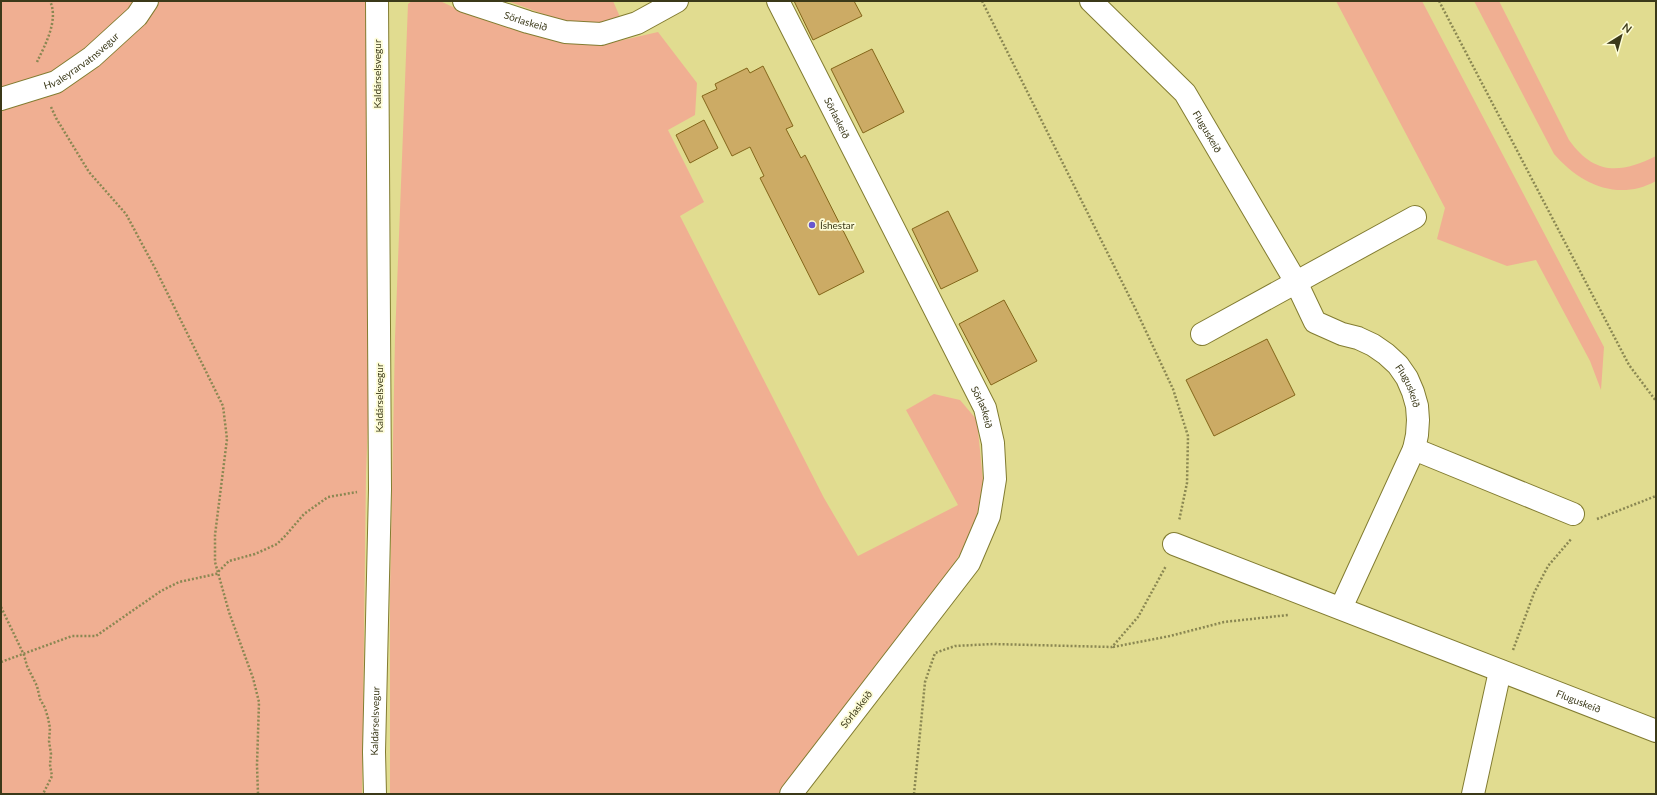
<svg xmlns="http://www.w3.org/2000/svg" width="1657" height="795" font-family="Lato,sans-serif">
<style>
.green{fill:#f0af92}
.building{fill:#ccab65;stroke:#836519}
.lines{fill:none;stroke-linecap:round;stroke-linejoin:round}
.minor-casing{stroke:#827c31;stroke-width:24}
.path{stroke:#8a8752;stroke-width:2.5;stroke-dasharray:2 2;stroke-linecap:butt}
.minor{stroke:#fff;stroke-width:22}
.poi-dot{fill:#6856cf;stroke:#fdfcd6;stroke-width:1.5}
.labels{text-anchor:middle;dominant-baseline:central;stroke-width:3.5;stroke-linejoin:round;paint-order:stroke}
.street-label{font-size:10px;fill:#3b3919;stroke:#fdfcd6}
.poi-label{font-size:10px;fill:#3b3919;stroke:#fdfcd6;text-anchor:start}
</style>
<rect width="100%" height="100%" fill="#e1dc90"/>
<path class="green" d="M1,1H385L366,474L362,794H1Z
M412,1H440L468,14L552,39L610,43L658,32L697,83L695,115L668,130L704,202L680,216L824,498L858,556L958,505L906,410L934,394L960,400L977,420L983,481L974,532L953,565L835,726L795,794H390V590L395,338L408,4Z
M507,1H613L620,17L596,24L568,23Z
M1336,1H1422L1604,347L1601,390L1590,361L1536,260L1507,266L1437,239L1445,208Z
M1474,1H1499L1569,140C1594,175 1620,174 1656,156V181C1618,202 1580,184 1554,154Z"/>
<path class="building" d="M794,1H854L862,16L813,40Z
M872,49L904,112L863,133L831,69Z
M763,66L793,126L786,129L801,158L805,155L864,272L819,295L760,178L764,176L750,147L732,156L702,96L717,89L715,84L747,68L750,73Z
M704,120L718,148L690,163L676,135Z
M948,211L978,271L941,289L912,229Z
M1004,300L1037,361L991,385L959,324Z
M1267,339L1295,395L1214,436L1186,380Z"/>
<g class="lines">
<defs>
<g id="minor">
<path id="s1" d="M464,1L528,22L565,32L601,34L637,23L677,1"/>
<path id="s2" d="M778,1L985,408L993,443L995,479L989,516L969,563L791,794"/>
<path id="s3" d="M1091,1L1185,93L1296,282L1315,322L1342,334L1358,338L1373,345L1386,354L1398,365L1407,378L1413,392L1417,406L1418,420L1417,435L1414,449L1341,608"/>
<path id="s4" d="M1,99L56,82L92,57L137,16L147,1"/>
<path d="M1202,334L1415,217"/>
<path d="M1414,449L1573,514"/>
<path id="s5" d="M1174,544L1656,731"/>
<path id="s6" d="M375,794L374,752L380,489L377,1"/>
<path d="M1473,794L1500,671"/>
</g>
</defs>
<use href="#minor" class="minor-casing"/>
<path class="path" d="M982,1L1135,308L1173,389L1188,436L1187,483L1179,521
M1439,1L1629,365L1656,401
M37,62C45,45 59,20 50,1
M51,107L56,118L89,172L126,214L156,270L223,406L227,439L215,535V562L229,612L253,678L259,702L257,765L258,794
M1597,519L1656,496
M1,607L24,655L27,666L37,686L40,699L45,708L48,718L50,728L49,741L51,754L50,765L52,776L43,794
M1113,647L1170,636L1224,622L1288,615
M1513,650L1534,593L1548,566L1572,538
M1,662L72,636H96L161,591L179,582L216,574L229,561L255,554L277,544L286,535L304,514L328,497L357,492
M914,794L925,682L935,653L955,646L993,644L1112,647L1138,617L1166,566"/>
<use href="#minor" class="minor"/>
</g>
<circle class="poi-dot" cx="812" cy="225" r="4"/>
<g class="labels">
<g class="street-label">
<text stroke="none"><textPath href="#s1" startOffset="65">Sörlaskeið</textPath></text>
<text stroke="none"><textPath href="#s4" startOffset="90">Hvaleyrarvatnsvegur</textPath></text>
<text transform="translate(377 74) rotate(-90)">Kaldárselsvegur</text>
<text stroke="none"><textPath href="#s2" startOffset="131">Sörlaskeið</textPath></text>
<text stroke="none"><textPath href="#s3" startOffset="176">Fluguskeið</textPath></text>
<text stroke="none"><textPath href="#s3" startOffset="513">Fluguskeið</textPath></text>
<text transform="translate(379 398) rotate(-90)">Kaldárselsvegur</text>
<text stroke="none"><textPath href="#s2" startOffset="455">Sörlaskeið</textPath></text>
<text stroke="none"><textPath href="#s5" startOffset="434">Fluguskeið</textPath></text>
<text transform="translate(856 709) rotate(-52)">Sörlaskeið</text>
<text stroke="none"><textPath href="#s6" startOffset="73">Kaldárselsvegur</textPath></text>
</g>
<g class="poi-label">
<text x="820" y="225">Íshestar</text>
</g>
</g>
<rect width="1657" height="795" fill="none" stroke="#3b3919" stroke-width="4"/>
<g transform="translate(1621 36) rotate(37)" stroke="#fdfcd6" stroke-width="3" paint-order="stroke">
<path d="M0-3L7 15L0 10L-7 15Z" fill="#3b3919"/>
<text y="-6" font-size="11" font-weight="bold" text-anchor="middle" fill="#3b3919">N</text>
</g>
</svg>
